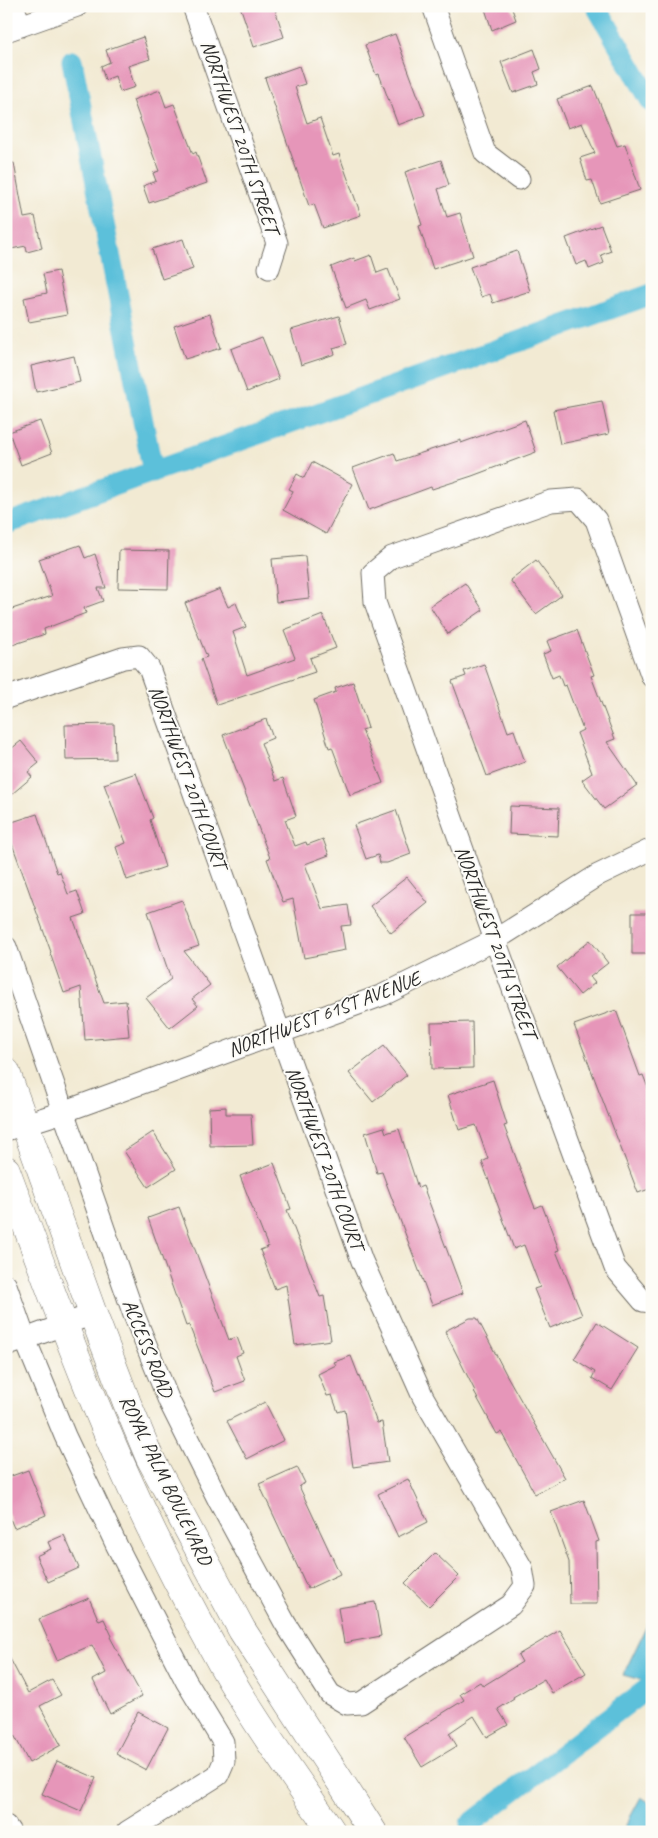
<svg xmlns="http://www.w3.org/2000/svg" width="658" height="1838" font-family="Caveat,sans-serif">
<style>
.water{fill:#5cc0da;stroke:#447682}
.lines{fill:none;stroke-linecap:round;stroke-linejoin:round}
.canal{stroke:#5cc0da;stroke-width:21}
.building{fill:#e696b9}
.minor-casing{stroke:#716e66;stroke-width:23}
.major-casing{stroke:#716e66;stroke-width:29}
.minor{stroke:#fff;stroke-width:21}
.major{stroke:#fff;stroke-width:28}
.labels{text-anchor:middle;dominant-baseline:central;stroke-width:4;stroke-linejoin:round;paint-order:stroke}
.street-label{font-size:20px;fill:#2b2b2b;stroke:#fdfcf7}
</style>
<rect width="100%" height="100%" fill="#fdfcf7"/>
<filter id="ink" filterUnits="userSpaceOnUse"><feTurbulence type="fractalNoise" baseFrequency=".02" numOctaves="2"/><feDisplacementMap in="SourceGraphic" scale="10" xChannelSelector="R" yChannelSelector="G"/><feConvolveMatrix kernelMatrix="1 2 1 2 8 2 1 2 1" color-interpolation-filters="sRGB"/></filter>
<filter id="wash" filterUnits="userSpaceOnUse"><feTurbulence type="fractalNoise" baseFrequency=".0096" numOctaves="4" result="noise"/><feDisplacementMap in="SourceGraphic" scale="20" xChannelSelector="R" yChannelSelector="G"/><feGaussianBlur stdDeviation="1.12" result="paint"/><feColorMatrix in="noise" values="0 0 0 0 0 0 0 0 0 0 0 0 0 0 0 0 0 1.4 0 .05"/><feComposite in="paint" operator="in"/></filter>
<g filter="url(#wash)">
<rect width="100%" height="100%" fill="#f2ead3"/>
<path class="water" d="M652,1615V1683L623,1675Z
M641,1797L652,1804V1832H622Z"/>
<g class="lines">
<path class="canal" d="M596,6L652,103
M72,61L153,472
M6,524L652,294
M470,1824L652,1685"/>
</g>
<g id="blocks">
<path class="building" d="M240,6H274L284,37L254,47Z
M484,6H511L516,20L492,30Z
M395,34L425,115L398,125L379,74L376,75L365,45Z
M143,37L150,59L128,66L135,87L120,92L115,76L105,80L101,66L110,62L106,50Z
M534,49L541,69L534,72L538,84L513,93L501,62Z
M299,66L305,84L295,87L307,123L320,118L333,156L339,154L361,215L323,228L314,204L309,206L265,78Z
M593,86L617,146L625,144L640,190L600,203L592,180L587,181L580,158L595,153L582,123L568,128L557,99Z
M160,90L166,107L174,104L193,154L196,152L207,183L149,203L143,186L156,181L153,173L159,171L133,100Z
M441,160L449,185L438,189L447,217L460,213L473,256L433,269L419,226L422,225L405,172Z
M14,163L24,218L35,216L42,248L27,252L26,246L6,250V164Z
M601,225L611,251L601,255L604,263L589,269L586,261L576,265L566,238Z
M183,239L193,269L162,279L152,249Z
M517,251L530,291L493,303L490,294L481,297L470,267Z
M371,255L377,273L388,269L400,299L370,310L366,300L346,308L331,267L354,258L355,261Z
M58,271L67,315L29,322L24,298L47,293L43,274Z
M210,314L221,348L185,359L174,326Z
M339,316L347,344L333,348L335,354L301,365L291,330Z
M262,337L279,379L247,392L231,349Z
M74,356L80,382L36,392L31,366Z
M602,401L609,434L560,444L553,410Z
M525,420L536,452L472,476L432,489L431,487L369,510L353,468L394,453L397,461L461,440V443Z
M40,421L52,453L21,465L9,432Z
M312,462L352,484L326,534L283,510L293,491L289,489L297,474L304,478Z
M80,545L85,558L95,554L106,588H98L103,601L84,608L86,613L44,629L45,634L6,647V611L52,596L39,559Z
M119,550L169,551L168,589L118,588Z
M305,556L309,598L276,602L272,559Z
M536,560L562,595L536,614L510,580Z
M465,583L483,610L448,634L430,606Z
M220,589L228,607L236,603L246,627L233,632L247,675L295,658L284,630L323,615L336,648L310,658L315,672L217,705L201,659L207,657L185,603Z
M577,630L594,675L591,676L615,739L607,742L637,785L604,809L582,780L592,773L577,733L583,730L566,685L563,686L559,675L552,678L543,654L551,651L547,641Z
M484,664L508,732L514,730L525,762L487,776L452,681L466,676L464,671Z
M353,682L368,728L362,730L383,783L350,795L332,747L329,748L314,700L336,692L335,688Z
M266,719L273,738L261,743L275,781L283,778L296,816L285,820L295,846L306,842L307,845L323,839L329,855L305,864L322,909L348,905L351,925L341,926L345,950L304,958L293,899L283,902L267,859L270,858L223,735Z
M114,724L115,759L66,760L65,725Z
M21,741L39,763L28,772L32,777L6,799V753Z
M136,773L153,818L150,820L165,867L127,880L116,847L126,843L104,784Z
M510,806L559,808L558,836L509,834Z
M396,810L411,854L387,863H380L378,855L366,859L354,825Z
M37,814L57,873L60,872L68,894L77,891L85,914L73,918L104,1003L126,1001L129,1036L85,1040L81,987L64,993L50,953L51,952L6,827V824Z
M407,877L428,903L391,933L370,906Z
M182,900L199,946L184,951L210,985L192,999L198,1006L170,1028L146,998L171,979L148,912Z
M632,913H652V954H632Z
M590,940L608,963L590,977L595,983L580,995L557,967Z
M616,1010L640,1076L643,1075L652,1098V1188L638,1193L574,1025Z
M472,1022L473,1068L432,1069L431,1023Z
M384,1046L407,1075L373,1102L349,1073Z
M493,1080L507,1125L504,1126L535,1208L542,1205L559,1250L556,1251L582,1315L550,1328L534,1289L540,1287L524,1245L514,1249L482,1162L488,1159L476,1125L459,1130L448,1095Z
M226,1107V1114H251L253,1145L210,1146L209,1108Z
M384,1127L386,1133L399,1129L418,1188L423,1186L463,1293L432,1305L382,1172L377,1173L365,1133Z
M153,1132L176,1169L148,1187L124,1151Z
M274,1163L291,1209L287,1210L320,1297L324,1296L331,1340L295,1345L286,1285L275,1289L260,1250L268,1247L240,1176Z
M179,1207L229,1340L237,1337L243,1353L236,1356L245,1381L215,1392L189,1325L186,1326L148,1218Z
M470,1318H477L506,1374L565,1478L535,1494L501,1432L497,1434L474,1392L475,1391L445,1331Z
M597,1322L638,1348L612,1390L592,1378L595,1372L574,1359Z
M351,1356L377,1423L382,1422L388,1462L353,1467L345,1410L338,1412L332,1395L327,1396L318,1374L336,1365L334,1362Z
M265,1402L284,1440L247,1459L227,1421Z
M297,1467L305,1483L299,1486L340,1574L308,1589L259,1484Z
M28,1470L46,1515L14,1528L6,1509V1478Z
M408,1479L428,1522L398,1537L378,1494Z
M584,1500L599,1541L596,1542L597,1604H570L569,1562L551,1512Z
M64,1535L79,1568L48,1582L36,1556L51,1549L48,1542Z
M435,1553L459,1576L429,1606L405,1583Z
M89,1598L99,1621L104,1619L112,1636L110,1637L142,1696L110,1714L93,1680L106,1673L92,1645L57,1660L39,1619Z
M375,1602L381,1636L344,1643L338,1608Z
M560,1630L586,1673L552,1693L544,1679L513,1697L514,1699L498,1709L508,1725L487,1737L474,1716L449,1733L457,1746L422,1767L404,1737L464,1700L460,1694L480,1682L483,1686L522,1662L518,1655Z
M6,1651L28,1693L52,1680L61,1695L40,1706L61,1745L29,1763L6,1720Z
M138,1712L168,1728L146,1770L116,1754Z
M57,1761L96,1778L81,1811L42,1794Z"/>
</g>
</g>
<g filter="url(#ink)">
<use href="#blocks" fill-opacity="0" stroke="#716e66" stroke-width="1"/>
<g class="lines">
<defs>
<path id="minor" d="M13,6L21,26
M193,6L277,243L269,268
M433,6L485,153L519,179
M6,31L77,6
M652,677L596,520L578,499L551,501L392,557L373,573L375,602L495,940L615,1268L643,1301L652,1302
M6,698L123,658L139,656L149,668L362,1261L423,1397L522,1568L525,1586L511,1605L361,1703L347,1704L330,1694L285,1623L219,1501L169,1401L134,1315L6,947
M6,1130L63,1112L383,995L495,940L598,875L652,849
M6,1285L25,1339L65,1436L117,1546L186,1681L223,1742L224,1761L218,1775L127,1832
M6,1346L93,1314
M6,1826L10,1832"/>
<path id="major" d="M6,1072L93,1314L127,1403L149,1456L242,1630L373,1832
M6,1170C37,1253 67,1338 102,1420C134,1498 172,1574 213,1648C247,1712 291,1771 332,1832"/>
</defs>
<use href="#minor" class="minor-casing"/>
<use href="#major" class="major-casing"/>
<use href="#minor" class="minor"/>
<use href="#major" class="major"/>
</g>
</g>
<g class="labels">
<g class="street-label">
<text transform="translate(240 137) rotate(71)">NORTHWEST 20TH STREET</text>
<text transform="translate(188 777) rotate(70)">NORTHWEST 20TH COURT</text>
<text transform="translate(496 942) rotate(70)">NORTHWEST 20TH STREET</text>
<text transform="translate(324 1014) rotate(-21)">NORTHWEST 61ST AVENUE</text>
<text transform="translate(325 1158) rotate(70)">NORTHWEST 20TH COURT</text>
<text transform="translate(148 1348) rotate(68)">ACCESS ROAD</text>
<text transform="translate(166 1480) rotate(64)">ROYAL PALM BOULEVARD</text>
</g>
</g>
<rect width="658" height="1838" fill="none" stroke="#fdfcf7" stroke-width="25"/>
</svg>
